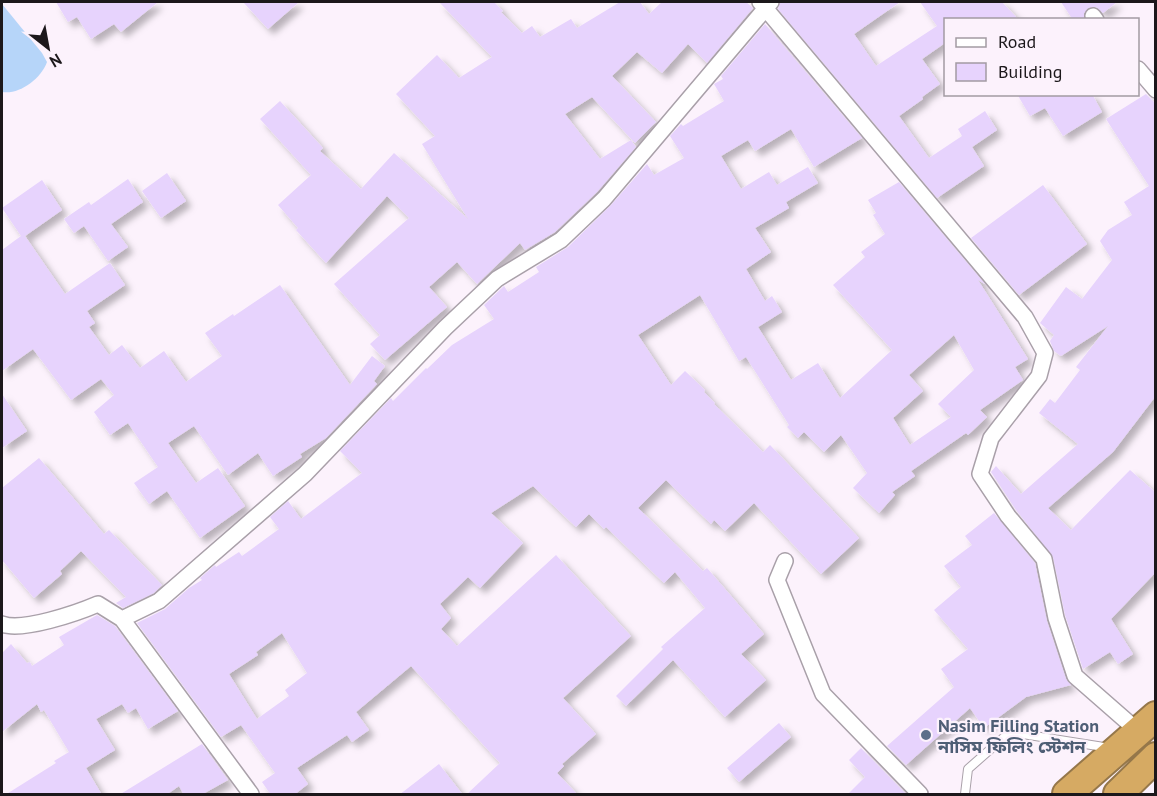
<svg xmlns="http://www.w3.org/2000/svg" width="1157" height="796" font-family="'PT Sans','Noto Sans Bengali',sans-serif">
<style>
.water{fill:#b6d5f9}
.building{fill:#e7d3fd;fill-rule:evenodd;filter:url(#shadow)}
.lines{fill:none;stroke-linecap:round;stroke-linejoin:round}
.lane-casing{stroke:#a9a0a9;stroke-width:10}
.street-casing{stroke:#a9a0a9;stroke-width:18}
.highway-casing{stroke:#95774a;stroke-width:32}
.lane{stroke:#fff;stroke-width:8}
.street{stroke:#fff;stroke-width:15}
.highway{stroke:#d6aa63;stroke-width:28}
.service-dot{fill:#5c6f8a;stroke:#fcf2fc;stroke-width:2}
.labels{text-anchor:middle;dominant-baseline:central;stroke-width:4.5;stroke-linejoin:round;paint-order:stroke}
.service-label{font-size:18px;font-weight:bold;fill:#4e5e75;stroke:#fcf2fc;text-anchor:start}
</style>
<defs>
<filter id="shadow"><feDropShadow dx="5.5" dy="5.5" stdDeviation="3" flood-color="#0004"/></filter>
</defs>
<rect width="100%" height="100%" fill="#fcf2fc"/>
<path class="water" d="M2,4L42,53L47,62C41,79 19,95 2,92Z"/>
<path class="building" d="M56,2H158L121,32L114,24L91,39L77,17L68,22Z
M243,2H299L268,29Z
M439,2H494L503,11L501,12L522,33L532,26L540,37L571,19L577,28L620,2H640L649,14L662,2H746L753,8L707,63L688,44L662,73L637,52L612,76L656,122L635,143L592,97L565,114L600,159L631,140L636,147L597,192L555,232L525,250L520,243L477,284L457,262L429,287L447,307L385,360L370,344L380,335L334,284L409,218L387,196L326,263L296,230L298,228L278,205L311,175L260,119L280,101L323,148L320,151L361,189L394,153L468,219L422,144L435,136L396,94L437,55L459,78L492,57Z
M780,2H900L854,34L876,66L937,26L920,2H1002L1019,20H945V43L922,59L940,84L922,97L923,99L899,116L929,158L962,136L958,129L985,111L997,130L972,147L984,166L937,198L778,9Z
M1061,2H1117L1103,13L1096,7L1088,8L1084,13V20H1073Z
M765,24L862,138L814,167L791,129L755,151L748,140L721,156L741,189L769,172L777,185L808,167L818,183L786,202L789,208L755,228L771,252L746,269L765,301L772,296L782,312L758,327L791,380L818,363L840,398L892,350L833,285L865,257L861,252L885,234L873,215L876,213L868,200L899,182L985,284L978,280L1028,359L1015,367L1023,380L980,410L987,417L968,435L966,433L911,471L915,476L892,492L895,495L879,513L853,488L867,473L841,435L824,452L804,432L798,438L787,427L789,425L746,357L739,361L700,295L638,335L671,385L685,371L705,390L704,392L715,403L714,404L763,452L770,445L859,538L821,574L754,503L725,531L714,520L711,524L666,480L638,508L703,571L707,568L764,634L741,654L766,680L725,717L673,660L626,706L616,696L663,649L661,647L705,608L675,572L664,583L606,527L604,529L589,514L576,527L533,486L491,513L523,543L480,588L468,577L440,604L451,618L441,629L457,646L556,555L631,636L563,698L596,734L562,764L564,766L557,773L578,795H466L500,763L411,666L356,712L369,730L352,742L347,735L297,768L308,784L294,795H271L262,782L275,773L241,725L221,737L137,623L165,609L189,588L202,580L200,578L215,565L216,567L239,552L242,556L279,529L270,517L288,501L301,519L362,473L340,451L391,398L393,401L426,368L427,369L452,345L494,319L484,305L504,286L508,292L539,272L536,267L568,247L611,205L647,164L654,175L684,158L670,136L681,124L683,126L724,101L714,84L723,79L721,76ZM954,335L974,370L938,404L951,417L910,445L893,418L923,391L909,375ZM282,633L307,673L285,690L289,696L257,719L229,674L258,655L256,652Z
M1017,94H1092L1102,112L1063,136L1045,108L1030,116Z
M1146,94L1155,103V397L1113,452L1048,508L1071,530L1130,470L1155,492V573L1111,619L1133,654L1118,664L1110,652L1083,669L1065,615L1053,557L1016,510L991,472L996,466L1021,494L1078,444L1039,413L1050,399L1055,403L1080,370L1076,367L1108,326L1061,356L1054,351L1050,341L1054,335L1040,323L1066,287L1082,299L1112,260L1100,241L1108,230L1132,215L1124,202L1149,186L1106,119Z
M167,173L186,201L161,218L142,191Z
M128,179L143,202L111,224L128,247L108,261L84,226L74,233L64,219L89,202L91,205Z
M42,180L62,210L25,236L65,294L110,263L125,285L87,311L95,323L89,327L109,355L122,345L140,368L164,351L186,382L222,356L205,333L233,314L234,316L280,285L350,385L372,356L385,366L374,381L377,384L326,438L300,454L302,457L273,476L258,453L228,475L194,426L168,443L196,483L218,468L245,506L200,538L167,491L149,504L134,483L158,467L128,423L110,435L94,412L114,395L101,379L71,400L33,349L2,371V250L21,236L2,208Z
M1043,185L1087,244L1019,295L971,238Z
M2,394L27,431L2,448Z
M39,458L104,534L109,530L162,585L154,593L123,608L116,603L126,597L81,551L60,571L62,574L34,598L2,560V488Z
M994,513L1035,563L1047,621L1066,679L1071,685L1026,697L984,728L970,708L906,765L887,746L954,687L941,669L968,649L934,610L961,587L944,566L972,545L965,536Z
M97,615L115,626L178,711L148,729L136,708L128,713L122,704L96,719L115,750L86,768L102,795H5L56,763L54,761L69,752L44,710L41,712L37,704L2,732V653L11,644L27,663L30,662L32,666L64,645L59,637Z
M779,723L791,737L739,782L727,768Z
M202,744L228,780L201,795H184L179,786L166,795H119Z
M861,748L907,795H847L865,777L849,760Z
M439,764L463,795H399Z"/>
<g class="lines">
<defs>
<path id="lane" d="M965,794L968,769L1010,732L1110,748"/>
<path id="street" d="M760,2L1025,317L1045,353L1039,376L991,438L980,474L1008,516L1044,559L1056,618L1075,676L1139,732
M1093,16L1096,20
M1138,69L1156,90
M785,561L777,580L823,694L920,794
M122,619L159,601L305,474L445,328L497,279L561,240L604,199L771,2
M2,624C22,632 77,613 98,604L122,619L251,794"/>
<path id="highway" d="M1067,794L1156,716
M1118,794L1156,757"/>
</defs>
<use href="#lane" class="lane-casing"/>
<use href="#street" class="street-casing"/>
<use href="#highway" class="highway-casing"/>
<use href="#lane" class="lane"/>
<use href="#street" class="street"/>
<use href="#highway" class="highway"/>
</g>
<circle class="service-dot" cx="926" cy="735" r="6"/>
<g class="labels">
<g class="service-label">
<text x="938" y="725">Nasim Filling Station<tspan x="938" dy="21">নাসিম ফিলিং স্টেশন</tspan></text>
</g>
</g>
<rect width="1157" height="796" fill="none" stroke="#1c181b" stroke-width="6"/>
<rect x="944" y="18" width="195" height="78" fill="#fcf2fc" stroke="#a29ba2" stroke-width="1.5"/>
<rect x="956" y="38" width="30" height="9" fill="#ffffff" stroke="#a29ba2" stroke-width="1.5"/>
<text x="998" y="48" font-size="18" fill="#1c181b">Road</text>
<rect x="956" y="63" width="30" height="18" fill="#e7d3fd" stroke="#a29ba2" stroke-width="1.5"/>
<text x="998" y="78" font-size="18" fill="#1c181b">Building</text>
<g transform="translate(48 48) rotate(149)" stroke="#fcf2fc" stroke-width="4.5" paint-order="stroke">
<path d="M0-4.5L10 22L0 15L-10 22Z" fill="#1c181b"/>
<text y="-9" font-size="16" font-weight="bold" text-anchor="middle" fill="#1c181b">N</text>
</g>
</svg>
